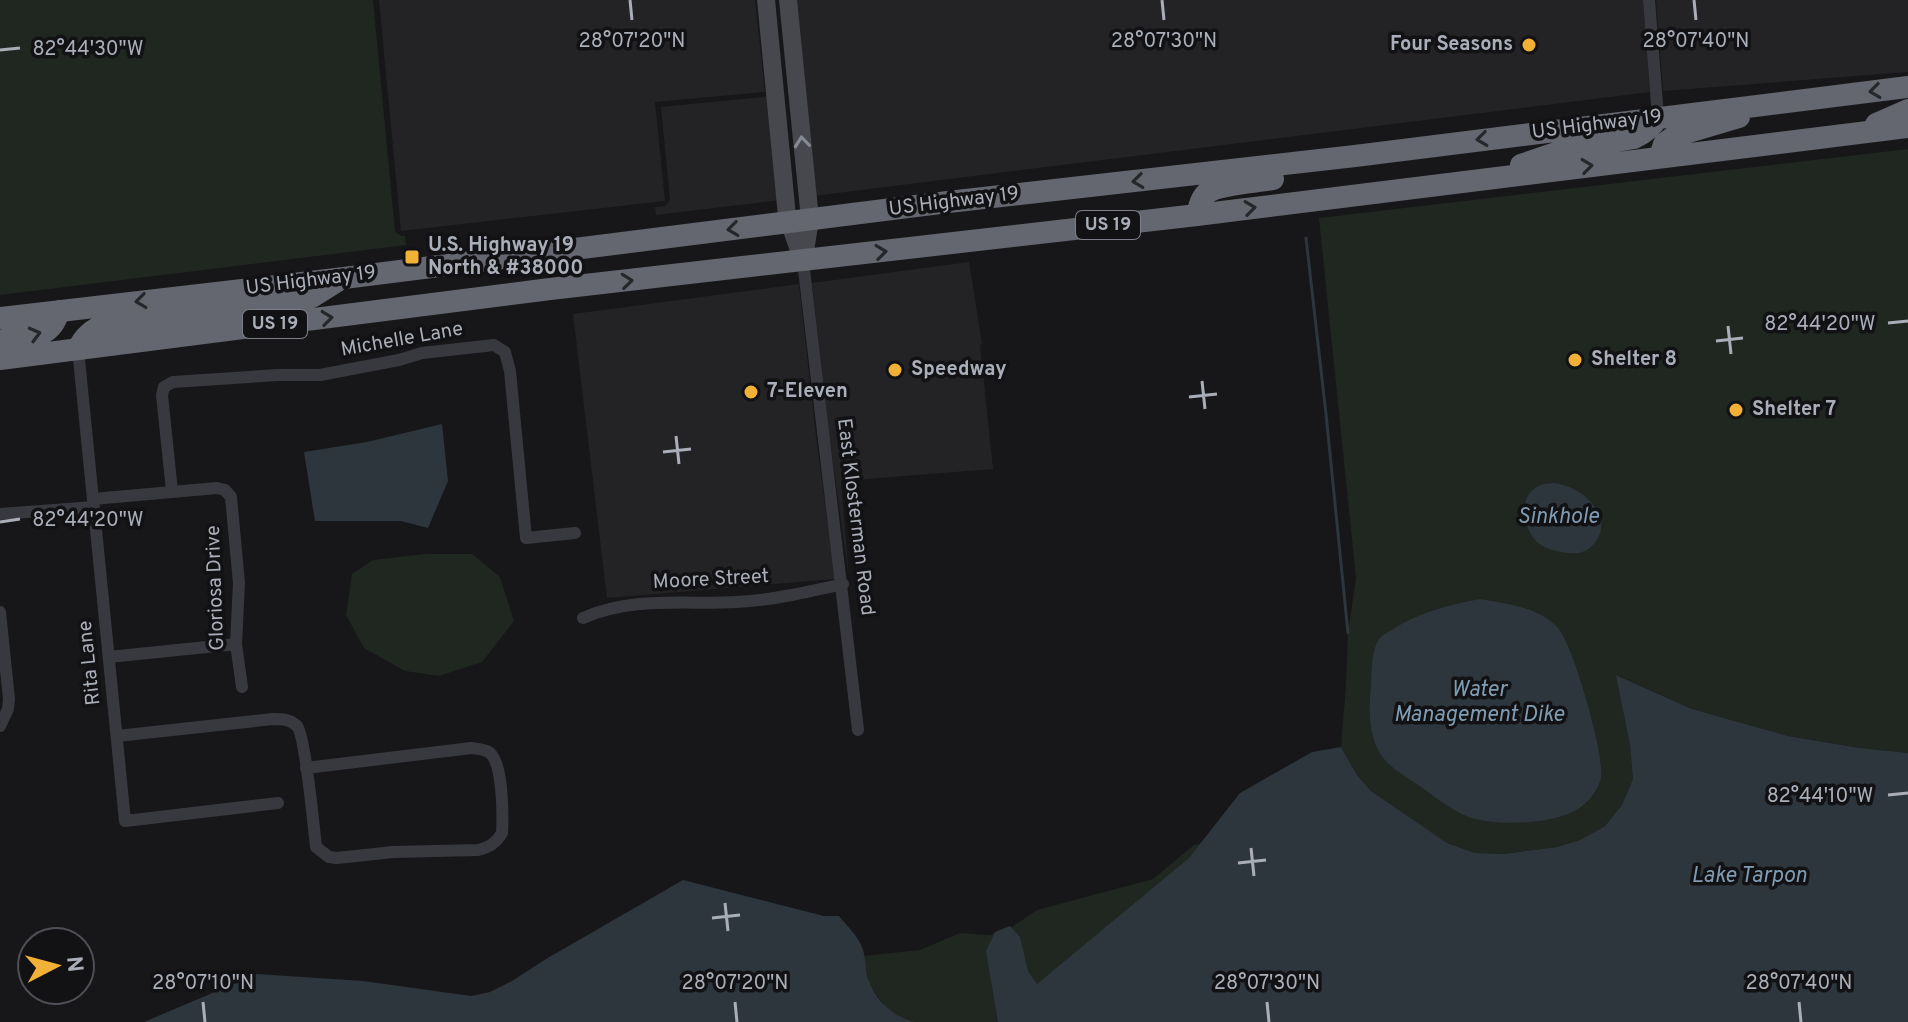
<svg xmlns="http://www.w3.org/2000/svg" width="1908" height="1022" font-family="Overpass,sans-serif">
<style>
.built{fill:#232326}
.green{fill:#1f2720}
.water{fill:#2d363d}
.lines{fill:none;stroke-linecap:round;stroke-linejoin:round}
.stream{stroke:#2d363d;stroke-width:3}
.street{stroke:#38393e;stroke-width:12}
.secondary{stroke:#46484e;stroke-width:18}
.highway{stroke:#64676f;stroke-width:22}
.oneway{stroke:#26272b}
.oneway2{stroke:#868a93}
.ticks{fill:none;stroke:#a9aeb8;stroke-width:3}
.poi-dot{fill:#f1b036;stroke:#121214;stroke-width:3}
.labels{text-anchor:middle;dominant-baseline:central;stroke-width:7;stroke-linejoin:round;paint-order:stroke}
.shield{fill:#121214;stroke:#7c7f87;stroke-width:2}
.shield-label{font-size:18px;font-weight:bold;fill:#a9aeb8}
.poi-label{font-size:20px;font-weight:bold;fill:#a9aeb8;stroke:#121214;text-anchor:start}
.street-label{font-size:20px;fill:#a9aeb8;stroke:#121214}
.water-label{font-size:22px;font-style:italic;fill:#809cb3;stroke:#121214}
.ticks-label{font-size:20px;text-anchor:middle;fill:#a9aeb8;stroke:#121214;stroke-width:7;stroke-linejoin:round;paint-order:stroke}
</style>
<rect width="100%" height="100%" fill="#171719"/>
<path class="built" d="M379,0H755L765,92L655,102L665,201L401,231Z
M794,0H1643L1650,92L814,196Z
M1656,0H1908V72L1663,91Z
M769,93L780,200L656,215L655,207L665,206L670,200L661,107L765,97Z
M969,262L982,344L980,345L993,469L841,481L849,578L829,434L812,283Z
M799,284L816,436L835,579L607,598L573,314Z"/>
<path class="green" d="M0,0H373L395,232L402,236H405L406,245L0,295Z
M1908,149V753L1860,748L1788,736L1692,709L1617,675L1630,745L1633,779L1622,805L1605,826L1580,840L1557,847L1504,854L1475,853L1447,843L1371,791L1357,775L1341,747L1346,686L1348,633L1356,578L1319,218Z
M425,554H472L500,577L514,621L482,662L439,676L405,671L364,648L346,615L352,574L373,560Z
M1230,837L1000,1022H906L886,1008L869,984L864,956L920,950L960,933L990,935L1006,931L1037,910L1153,879L1194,845Z"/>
<path class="water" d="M442,424L448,481L428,528L401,521H315L304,452L367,442Z
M1553,483C1583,485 1619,520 1591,547C1584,553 1576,554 1568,553C1558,552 1546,549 1538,543C1523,529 1516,494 1541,485C1545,483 1549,484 1553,483Z
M1480,599C1507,604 1539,607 1558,628C1573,644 1605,756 1601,778C1598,791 1587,804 1576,810C1551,825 1490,827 1464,815C1448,808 1433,795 1418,785C1404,775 1386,766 1378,750C1368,729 1369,707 1371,685C1372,670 1371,650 1380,638C1381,636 1388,632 1390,631C1417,613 1448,605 1480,599Z
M1616,675L1692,709L1788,736L1860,748L1908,753V1022H998L986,951L995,932L1010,926L1020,937L1028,971L1037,984L1189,858L1240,793L1312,752L1341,747L1357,775L1371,791L1447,843L1475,853L1504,854L1557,847L1580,840L1605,826L1622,805L1633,779L1630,745Z
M683,880L824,916H839C846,925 858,936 862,947C866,957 865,969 868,979C876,1001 892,1016 914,1022H144L257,974L363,981L471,996L490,992L512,981L546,959Z"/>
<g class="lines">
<path class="stream" d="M1306,238L1326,414L1348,633"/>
<path class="street" d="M1649,0L1658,117
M803,261C821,417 841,573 858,730
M78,349L125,821L278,803
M172,491L162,395L164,387L173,382L278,375H320L399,360L422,353L494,345L505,352L510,371L526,538L575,533
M93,499L217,488L225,490L231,497L239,583L236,644L242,687
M0,514L94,507
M0,612L9,699L8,709L0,726
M583,618C632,596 685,605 737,602C773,600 808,592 843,584
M109,657L236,644
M117,736L273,719C282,719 290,719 297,726C305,735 314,829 316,847L329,857L337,858L393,852L478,850C490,847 496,843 502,833C503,816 503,764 490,753C485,749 478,749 471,748L306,768"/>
<path class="secondary" d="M766,0L787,216L803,261
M788,0L810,219L804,258"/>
<path class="highway" d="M1876,124L1908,110
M1660,157L1664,144L1675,136L1739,117
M1521,165L1565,150L1634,138C1645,133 1652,127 1658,117
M1197,215C1199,207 1201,197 1208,192C1220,184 1257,182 1273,179
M0,318L344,278L948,202L1355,156L1908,87
M0,341C26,333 49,344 59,311
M78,349C84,336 92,330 105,324L312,297L336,282
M0,359L550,289L1197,215L1908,127"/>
</g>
<defs><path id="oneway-chevron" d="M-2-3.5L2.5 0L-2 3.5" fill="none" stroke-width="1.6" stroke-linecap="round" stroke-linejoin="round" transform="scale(2)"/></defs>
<g class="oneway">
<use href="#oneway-chevron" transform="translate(1875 91) rotate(173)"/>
<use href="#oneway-chevron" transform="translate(1482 139) rotate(173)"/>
<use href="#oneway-chevron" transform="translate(1587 166) rotate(-7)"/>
<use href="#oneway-chevron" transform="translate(1138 181) rotate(173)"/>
<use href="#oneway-chevron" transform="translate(1250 208) rotate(-7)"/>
<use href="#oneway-chevron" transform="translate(733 229) rotate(173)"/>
<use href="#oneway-chevron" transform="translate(881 252) rotate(-7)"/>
<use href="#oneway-chevron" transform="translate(627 281) rotate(-6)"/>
<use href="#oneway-chevron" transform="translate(141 301) rotate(173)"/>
<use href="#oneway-chevron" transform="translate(327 318) rotate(-7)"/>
<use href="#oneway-chevron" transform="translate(35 334) rotate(-15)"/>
</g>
<use class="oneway2" href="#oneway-chevron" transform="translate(802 142) rotate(-96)"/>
<path class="ticks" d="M630,0L632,20M1162,0L1164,20M1694,0L1696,20M0,50L20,48M1888,323L1908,321M1728,326L1731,354M1716,341L1743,338M1202,381L1205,409M1189,397L1217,394M676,436L679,464M663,452L691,449M0,522L20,519M1888,795L1908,793M1251,848L1254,876M1238,863L1266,860M725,903L728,931M712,918L740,915M203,1002L205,1022M735,1002L737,1022M1267,1002L1269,1022M1799,1002L1801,1022"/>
<g class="poi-dot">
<circle cx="1529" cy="45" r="8"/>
<rect x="404" y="249" width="16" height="16" rx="4"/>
<circle cx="1575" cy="360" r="8"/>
<circle cx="895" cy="370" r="8"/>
<circle cx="751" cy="392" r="8"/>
<circle cx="1736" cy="410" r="8"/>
</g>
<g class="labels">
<g class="shield">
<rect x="1076" y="211" width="64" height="28" rx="6"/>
<rect x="243" y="310" width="64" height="28" rx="6"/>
</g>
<g class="shield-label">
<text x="1108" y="225">US 19</text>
<text x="275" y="324">US 19</text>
</g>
<g class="poi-label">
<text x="1513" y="45" text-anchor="end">Four Seasons</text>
<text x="428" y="246">U.S. Highway 19<tspan x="428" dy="23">North &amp; #38000</tspan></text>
<text x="1591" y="360">Shelter 8</text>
<text x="911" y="370">Speedway</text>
<text x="767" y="392">7-Eleven</text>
<text x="1752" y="410">Shelter 7</text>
</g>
<g class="street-label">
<text transform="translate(1597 125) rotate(-7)">US Highway 19</text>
<text transform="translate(954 202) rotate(-7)">US Highway 19</text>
<text transform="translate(311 281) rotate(-7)">US Highway 19</text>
<text transform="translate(402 340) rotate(-10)">Michelle Lane</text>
<text transform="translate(855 517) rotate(83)">East Klosterman Road</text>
<text transform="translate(711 580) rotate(-3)">Moore Street</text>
<text transform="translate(216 588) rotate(-92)">Gloriosa Drive</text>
<text transform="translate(90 663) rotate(-96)">Rita Lane</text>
</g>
<g class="water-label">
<text x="1558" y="517">Sinkhole</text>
<text x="1479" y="690">Water<tspan x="1479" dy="25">Management Dike</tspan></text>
<text x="1749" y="876">Lake Tarpon</text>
</g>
</g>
<g class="ticks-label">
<text x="632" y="47">28°07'20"N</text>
<text x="1164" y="47">28°07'30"N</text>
<text x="1696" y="47">28°07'40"N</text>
<text x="88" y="55">82°44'30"W</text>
<text x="1820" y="330">82°44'20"W</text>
<text x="88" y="526">82°44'20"W</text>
<text x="1820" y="802">82°44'10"W</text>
<text x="203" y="989">28°07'10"N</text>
<text x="735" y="989">28°07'20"N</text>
<text x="1267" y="989">28°07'30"N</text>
<text x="1799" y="989">28°07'40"N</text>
</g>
<g transform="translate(56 966) rotate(84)"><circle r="38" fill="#121214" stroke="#4e5056" stroke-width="2"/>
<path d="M0-6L14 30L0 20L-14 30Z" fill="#f1b036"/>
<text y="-12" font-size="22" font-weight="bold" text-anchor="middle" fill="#a9aeb8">N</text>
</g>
</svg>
